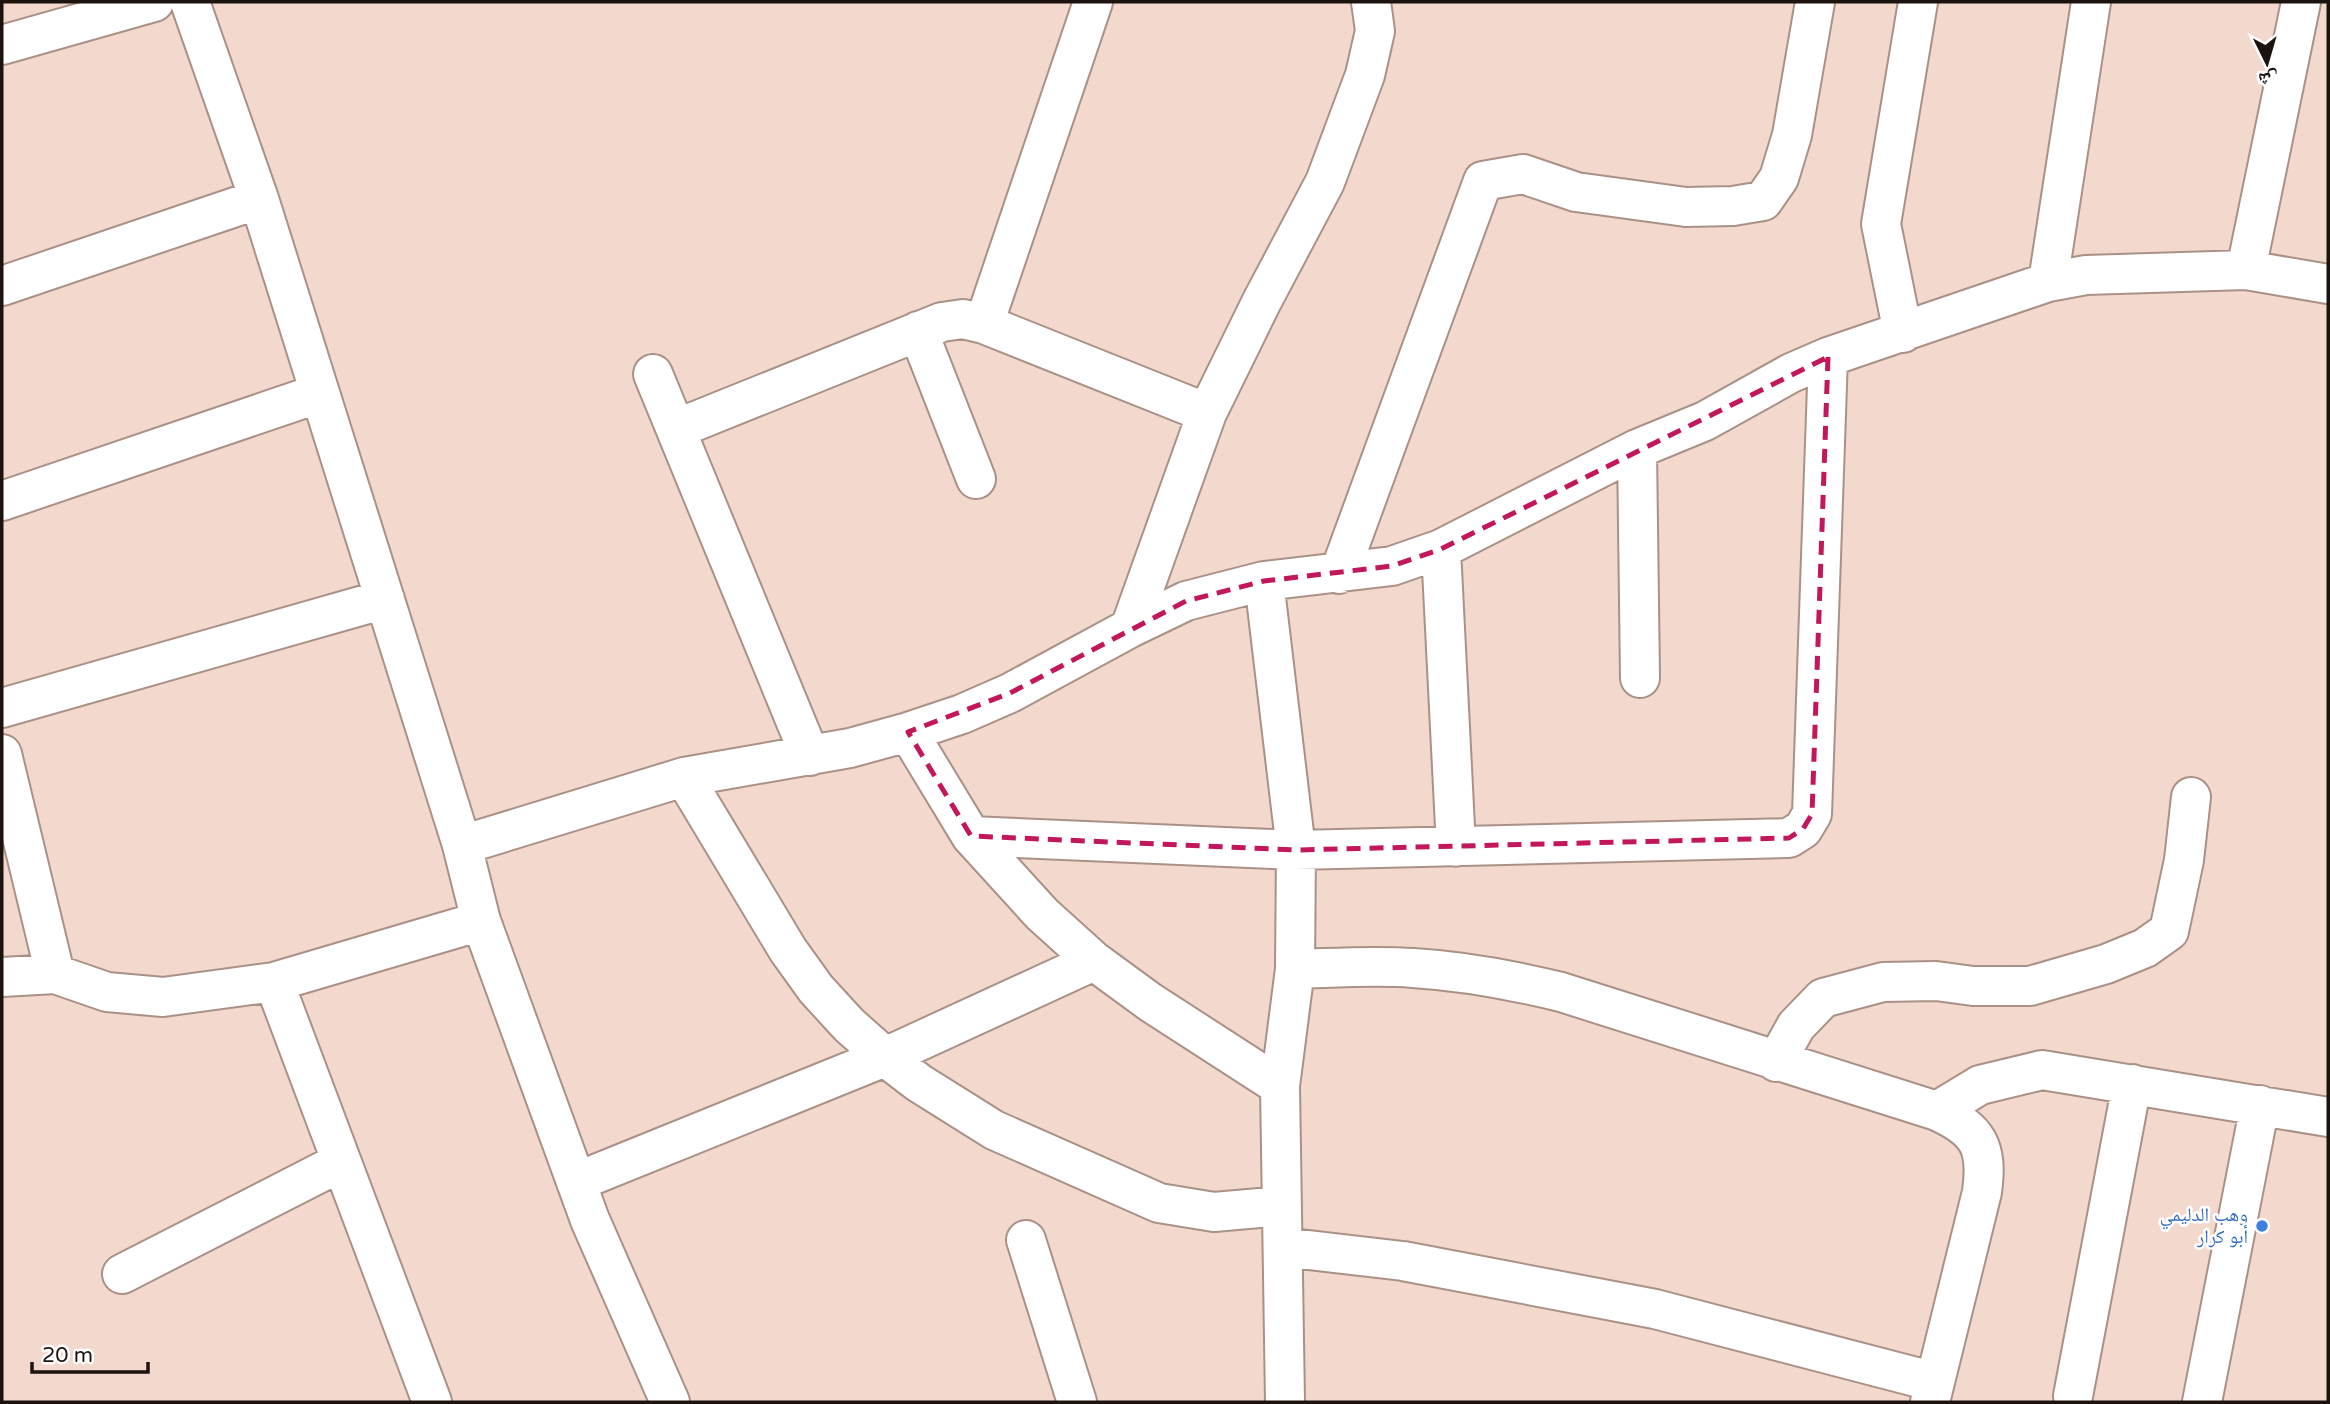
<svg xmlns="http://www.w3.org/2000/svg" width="2330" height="1404" font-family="'Varela Round','Noto Naskh Arabic',sans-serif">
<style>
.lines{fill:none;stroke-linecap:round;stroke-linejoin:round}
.minor-casing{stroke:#aa9187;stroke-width:42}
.minor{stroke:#fff;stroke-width:38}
.marked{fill:none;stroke:#c2185b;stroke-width:5;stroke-dasharray:14 9;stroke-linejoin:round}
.shop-dot{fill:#3f7fe0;stroke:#fff;stroke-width:2.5}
.labels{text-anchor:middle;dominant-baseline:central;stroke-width:5;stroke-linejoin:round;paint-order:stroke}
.shop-label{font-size:19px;fill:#366cbe;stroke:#fff;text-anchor:end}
</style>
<rect width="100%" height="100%" fill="#f3d8cd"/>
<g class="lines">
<defs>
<path id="minor" d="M190,2L259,199L462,845L481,921L590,1220L670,1402
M2,45L154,2
M2246,270L2301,2
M2048,282L2091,2
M2,286L259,199
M984,324L1093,2
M918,331L976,479
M1903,333L1881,224L1918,2
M653,374L810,756
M676,429L942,322L963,319L984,324L1207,413
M1637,449L1640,678
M2,501L320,393
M1441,549L1456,847
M1339,574L1483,181L1523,174L1576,192L1686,207L1733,206L1763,201L1779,178L1792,135L1815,2
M1264,581L1296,850L1295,969L1280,1086L1285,1402
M1130,628L1207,413L1262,301L1325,182L1365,75L1375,31L1371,2
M2,708L385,599
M908,732L971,836L1042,914L1094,961L1150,1002L1280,1086
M2,754L55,974
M684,777L788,950L816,989L849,1025L885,1057L919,1083L994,1130L1159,1203L1214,1212L1282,1206
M971,836L1296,850L1789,838L1803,829L1812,814L1828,357
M462,845L684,777L850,748L908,732L962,714L1010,693L1130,628L1186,601L1264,581L1392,566L1441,549L1637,449L1705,421L1791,373L1828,357L2048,282L2086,275L2246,270L2328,284
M1295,969C1334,968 1374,965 1413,968C1463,971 1512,980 1561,992L1937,1111C1979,1130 1988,1147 1982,1192L1930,1402
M2,977L55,974L107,992L163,997L274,982L481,921
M274,982L432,1402
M1776,1062L1796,1026L1823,998L1883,982L1936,981L1973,986H2030L2106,964L2145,948L2169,931L2184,860L2191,797
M1937,1111L1980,1085L2042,1070L2328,1117
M576,1182L885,1057L1094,961
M1026,1240L1077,1402
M1283,1247L1403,1261L1655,1309L1935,1382
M122,1274L341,1162
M2073,1396L2132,1084
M2202,1402L2260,1105"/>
</defs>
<use href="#minor" class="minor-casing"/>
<use href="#minor" class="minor"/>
</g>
<path class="marked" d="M1828,357L1812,814L1803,829L1789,838L1296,850L971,836L908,732L1010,693L1186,601L1264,581L1392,566L1441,549Z"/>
<circle class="shop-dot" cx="2262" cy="1226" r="7"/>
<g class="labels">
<g class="shop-label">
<text x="2248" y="1215">وهب الدليمي<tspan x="2248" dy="22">أبو كرار</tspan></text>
</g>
</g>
<rect width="2330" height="1404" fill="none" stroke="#1c130f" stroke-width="7"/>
<g transform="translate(2267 63) rotate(175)" stroke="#ffffff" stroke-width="5" paint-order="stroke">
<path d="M0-5L12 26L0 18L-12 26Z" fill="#1c130f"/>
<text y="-10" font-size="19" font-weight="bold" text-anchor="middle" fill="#1c130f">ش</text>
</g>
<path d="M32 1362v10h116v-10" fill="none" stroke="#1c130f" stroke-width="3.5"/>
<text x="42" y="1362" font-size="21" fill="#1c130f" stroke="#ffffff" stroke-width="5" paint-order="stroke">20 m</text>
</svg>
